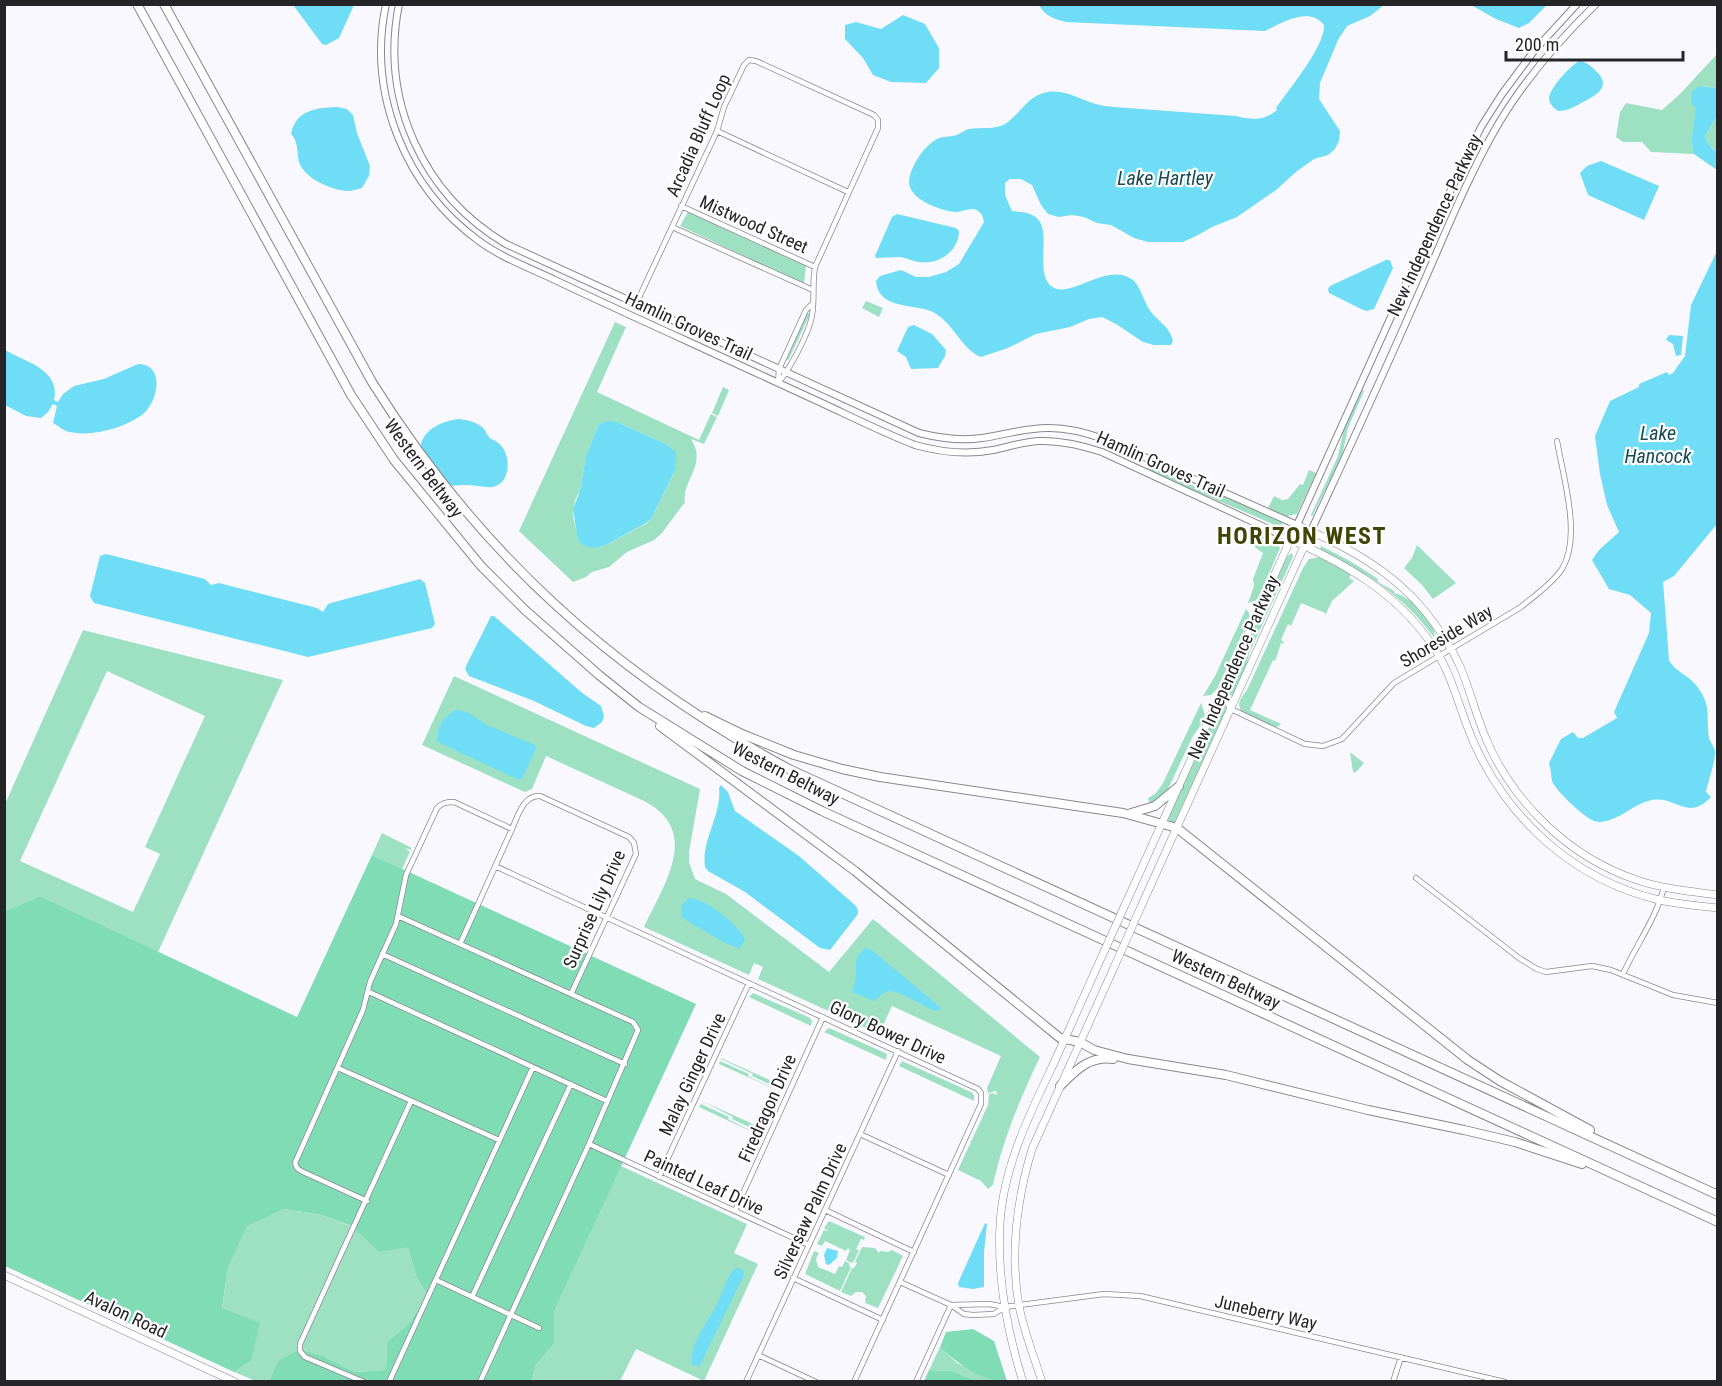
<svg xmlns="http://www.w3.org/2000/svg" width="1722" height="1386" font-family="'Roboto Condensed',sans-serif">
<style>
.green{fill:#9de1c2;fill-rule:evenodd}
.forest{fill:#80dcb4}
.water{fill:#6eddf5}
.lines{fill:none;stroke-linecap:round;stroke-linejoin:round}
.minor-casing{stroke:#89878e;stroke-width:6}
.tertiary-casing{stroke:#89878e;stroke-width:8}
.secondary-casing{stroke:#89878e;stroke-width:8}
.motorway-casing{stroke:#89878e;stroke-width:10}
.minor{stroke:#fff;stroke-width:4.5}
.tertiary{stroke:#fff;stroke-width:6}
.secondary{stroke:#fff;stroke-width:7}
.motorway{stroke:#fff;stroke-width:8}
.secondary-bridge-casing{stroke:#89878e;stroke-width:8;stroke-linecap:butt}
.secondary-bridge{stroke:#fff;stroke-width:7}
.labels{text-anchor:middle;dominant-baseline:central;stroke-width:4.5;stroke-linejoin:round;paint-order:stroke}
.street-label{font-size:18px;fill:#252427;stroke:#fff}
.water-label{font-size:20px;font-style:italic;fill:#194b55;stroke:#fff}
.district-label{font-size:24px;font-weight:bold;letter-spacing:1.5px;fill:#404505;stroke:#fff}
</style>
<rect width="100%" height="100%" fill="#faf8ff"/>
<path class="green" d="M1717,54V88L1701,86L1691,142L1694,154L1651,152L1642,142H1623L1616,137L1620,112L1626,103L1662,110L1680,94Z
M1717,116V153L1709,145L1705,136Z
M688,212L806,266L804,284L680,226Z
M866,301L883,308L879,317L862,308Z
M807,313L810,314L788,361L787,359Z
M615,322L626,327L597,392L699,440L711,414L717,417L704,444L691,439C708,465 681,481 685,502L662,533L654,540L627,552L609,567L592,572L586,577L573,582L519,531ZM617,422L666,444L675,470L651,519L647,523L606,545L596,548L580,543L573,517L575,500L580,491L586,456L599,424Z
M723,387L729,390L718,416L712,413Z
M1363,389L1364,391L1348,428L1342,456L1312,517L1311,515L1338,456L1344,428Z
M1147,466L1205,491L1219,494L1282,522L1283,525L1279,527C1235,507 1191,490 1147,470Z
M1309,470L1316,473L1297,514L1287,516L1268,508L1274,496L1282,500L1288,499L1300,484L1303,485Z
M1252,530L1277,541L1280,548L1259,597L1254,602L1248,603L1254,586L1253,579L1263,553L1248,542Z
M1417,545L1456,583L1433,599L1422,585L1404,568L1412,558Z
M1321,546L1350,561L1378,579V582L1394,591V593C1410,596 1432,619 1436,635L1433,631L1435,636H1433C1404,596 1363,571 1320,549Z
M1291,553L1293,555L1292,559L1249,654L1246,667L1233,695L1229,696L1228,692L1250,643L1253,630L1285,559Z
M1320,557L1345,570L1351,575L1349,578L1354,581L1332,601L1325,616V613L1301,603L1291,626L1288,624L1281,640L1284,642L1283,644L1281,643L1275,661L1273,660L1250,710L1281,724L1276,728L1241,711C1236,702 1242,697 1247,690L1303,568L1309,559Z
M1246,609L1249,613V619L1217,689L1211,695L1203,696L1215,676Z
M83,630L283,680L158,952L40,896L5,911V804ZM107,671L205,716L145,847L160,854L133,912L20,861Z
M454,676L700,789L689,852V862L695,879L726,894L829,972L873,919L1040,1057C1020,1099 1003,1139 993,1185L988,1189L981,1181L958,1170L988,1105L989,1094L994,1093L995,1095L997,1094L996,1091L988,1093L987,1088L1001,1056L892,1006L879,1034L758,979L763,967L754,963L749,975L644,927C664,884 702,831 644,801L546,756L532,789L525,792L422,745Z
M1222,698L1226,711L1175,822L1171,824L1168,819Z
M1201,703L1205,715L1200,726L1193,736L1168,789L1164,795L1150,805L1148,798L1155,794L1162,785Z
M1350,752L1364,763L1355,773L1353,772Z
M382,833L412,848L410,850L404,847L410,852L402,869L372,855Z
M753,993L808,1017L812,1020L811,1026L749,997Z
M829,1028L883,1052L887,1054L886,1060L824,1032Z
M721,1058L783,1086L782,1090L752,1076L753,1074L721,1059Z
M720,1061L749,1074L748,1076L781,1092L719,1064Z
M902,1061L971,1092L974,1095V1101L899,1066Z
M702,1101L764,1129L762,1133L732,1119L733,1117Z
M701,1104L729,1117L728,1119L761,1136L699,1107Z
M621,1166L747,1224L734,1253L758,1264L704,1381L636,1349L620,1381L532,1382L536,1365L554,1344V1312Z
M284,1209L321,1215L408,1247L416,1276L427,1294L410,1322L387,1342L386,1370L355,1372L325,1357L278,1361L269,1381H256L234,1372L251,1361L222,1309L228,1268L247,1225Z
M829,1221L865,1237L864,1240L861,1239L856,1249L859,1250L854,1261L851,1263L846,1260L850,1250L848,1248L846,1251L825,1241L822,1246L817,1244L824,1230L829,1231L824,1228Z
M862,1247L875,1248L879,1253L880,1251L888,1252L892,1250L903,1256L878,1308L865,1303L866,1296L862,1292H856L851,1296L841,1292L852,1268H854L857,1263L855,1262Z
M814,1251L819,1253L816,1259L818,1267L835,1274L839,1266L842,1267L845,1261L850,1264L849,1266L851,1267L840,1291L805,1274Z
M940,1347L957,1363L998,1381H977L952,1371L929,1370Z"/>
<path class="forest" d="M372,855L696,1004L554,1312V1344L536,1365L532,1381H269L278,1361L299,1350L325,1357L355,1372L386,1370L387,1342L410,1322L427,1294L416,1276L408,1247L379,1252L352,1226L321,1215L284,1209L247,1226L228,1268L222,1308L260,1323L251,1361L234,1372L5,1266V911L40,896L297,1017Z
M973,1329L994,1341L1007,1381C982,1382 957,1363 940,1347L946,1332Z
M929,1370L952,1371L977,1381H924Z"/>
<path class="water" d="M293,5H354L339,38L326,45L322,44Z
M1039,5H1384L1370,16L1347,26L1338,40L1320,83L1319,99L1340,131L1339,141L1335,149L1328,155L1314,159L1296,172L1276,190L1237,217L1212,227L1198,235L1183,242H1148L1134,238L1111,225L1097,223L1084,217L1072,215L1059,217L1048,214L1041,205L1032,185L1021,179H1010L1005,183V195L1012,211C1019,212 1028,212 1034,216C1054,228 1034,268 1050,285C1068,303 1106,260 1133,280C1141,287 1144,303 1151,312C1159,322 1170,327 1173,341L1171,345H1154L1143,342L1116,324L1102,317L1089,319L1070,327L1036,334L1008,348L981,357C960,348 954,323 933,312C913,303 878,310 876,281L880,276L901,270L916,277H929L946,272L959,264L984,222C983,218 982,213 978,211C972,206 963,212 956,212C942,211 909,200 909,182C910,166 925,144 939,138C945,136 951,137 957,135C961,133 965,130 969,129C980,127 995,130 1005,124C1021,114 1027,95 1048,92C1065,89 1081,100 1096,104C1102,106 1108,106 1114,107L1236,116C1252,120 1264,121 1277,110L1276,108C1288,91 1326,45 1324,25C1309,6 1282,23 1265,31L1066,22C1054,19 1045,16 1039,5Z
M1471,5H1547L1529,23L1519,28L1496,19Z
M903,15L925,24L939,48V68L926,83L891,82L873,75L863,58L845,39V25L856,22L881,29Z
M1580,61C1588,63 1591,66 1596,71C1611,85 1599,94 1585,101C1576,106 1568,111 1558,111C1554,108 1550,105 1549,99C1549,89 1571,64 1580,61Z
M1700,86L1717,88V116L1705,136L1709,145L1717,153V170L1694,154L1691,142L1696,108L1691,103L1692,91Z
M337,107L347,109L353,115L357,133L370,166L369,176L362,188C357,189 352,191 348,191C331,190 305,179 299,162C297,153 298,140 291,134C296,110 315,108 337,107Z
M1601,161L1659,186L1644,220L1588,195L1580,173L1587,166Z
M897,214L956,228L959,231C959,251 939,265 919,262C912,261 907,258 900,257C892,257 884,258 876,258L875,256L892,217Z
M1717,251V524L1674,576L1663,582L1669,660C1674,671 1687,674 1696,685C1712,705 1706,715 1709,738C1710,742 1714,746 1715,751C1716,759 1708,782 1706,792L1711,797C1687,822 1677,796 1652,800C1636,803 1625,815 1610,820C1604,822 1597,823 1592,820C1583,816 1555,790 1552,781C1551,775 1551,769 1549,763L1561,739L1573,732L1578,738H1583L1617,718L1614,712L1649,633L1651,613L1630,595L1609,589L1592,560L1599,550L1619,532L1607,505L1600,474L1595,436L1610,401L1639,387V384L1667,372L1669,375L1673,373L1685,356L1691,305Z
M1386,260H1390L1393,268L1374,309L1366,311L1361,309L1329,293L1328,289L1330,286Z
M914,325L932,334L946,350L945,356L938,368L911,369L906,357L897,351L908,327Z
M1669,335L1683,336L1681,355L1676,356L1673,344L1666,340Z
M5,350C26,362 61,370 54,400L58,402L63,394L74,386L104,379L138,364C166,364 158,403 142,415C124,428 92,437 70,432C63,431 59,426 53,423L57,406L53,404L48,412L41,418L26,416L5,405Z
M459,419C467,420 478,422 484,429C486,431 487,435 489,437C490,439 495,440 497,442C507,449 510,463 506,475C504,481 500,485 493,487C485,488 475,485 466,485C458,485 450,487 443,484C436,481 430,475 427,468C409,440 432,422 459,419Z
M608,421L617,422L666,444L676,453L675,470L651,519L646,523L606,545L596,548L587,547L580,543L577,535L573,509L580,491L586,456L599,424Z
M106,554L205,579L211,585L219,583L317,608L323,612L328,604L331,603L420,579L425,583L435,624L432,628L308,657L94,603L90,596L100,556Z
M491,616H494L581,692L601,706L604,716L602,722L594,728L586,726L534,701L469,676L465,669L467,664Z
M456,710L467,712L487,725L535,745L536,749L522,779H517L438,742C435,730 444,715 456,710Z
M721,785L728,792L735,811L799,856L856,906L858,910V914L830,950L820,948L745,892L708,871L705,867C701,840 722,815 719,788Z
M689,898C705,898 739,925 745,939L740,949L723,942L684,919C678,911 682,904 689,898Z
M866,948L873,951L940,1007L941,1010L935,1011C925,1007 900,991 890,991C883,991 879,998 874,1001L852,992C853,987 856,981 856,976C856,964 854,955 866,948Z
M985,1223L987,1224L984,1252V1287L973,1289L959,1287L958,1283Z
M827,1248L838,1251L837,1258L829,1265L826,1264L824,1255Z
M735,1268L742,1269L744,1272L743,1277L699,1367L692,1364C689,1343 710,1320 718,1302C724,1290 726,1278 735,1268Z"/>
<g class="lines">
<defs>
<path id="minor" d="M717,131L848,192
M681,206L815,267
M672,227L813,290
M636,304L717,131L724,107L744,65L749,60L756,61L874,115L878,120V128L815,267C812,283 815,299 812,315C810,331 789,371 778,383
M778,383L779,369L806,310L812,304
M1231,709L1305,744L1323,746L1342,739L1394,683L1521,607C1534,596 1552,584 1562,569C1582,537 1563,476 1557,441
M495,866L978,1089L981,1093V1104L854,1382
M1416,878L1519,958L1537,969L1546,972L1592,966L1611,970L1673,995L1718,1003
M398,916L633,1022L638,1030L589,1144L480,1382
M460,944L512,829
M382,954L625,1064
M1623,974C1636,945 1656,919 1664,887
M369,992L607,1101
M338,1068L499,1140
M860,1134L949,1175
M589,1144L809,1245
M659,1177L749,983
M367,1201L301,1171L297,1168L295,1163L363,1010L370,982L396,924L406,875L437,808C442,803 446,802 454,802L512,829C518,816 523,795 540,796L629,837L634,843L636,854L571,994
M825,1210L914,1252
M735,1211L823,1017
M793,1278L883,1320
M436,1280L539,1328
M900,1282L951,1305L964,1314L973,1315L994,1314L1005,1307
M472,1297L571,1084
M951,1305L989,1304L1005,1307L1104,1294L1140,1296L1505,1382
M758,1355L816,1382
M364,1382L305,1357L300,1351V1344L411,1101
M389,1382L533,1067
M746,1382L898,1051
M916,1382L951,1305
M1393,1382L1401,1357"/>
<path id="tertiary" d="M386,4C367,94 405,187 479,241C502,258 530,268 555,280C599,301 643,321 687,341C733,362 778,383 824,404C854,418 884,433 915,445C940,452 967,455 993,450C1008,447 1022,442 1038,441C1061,440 1081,445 1102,452L1290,539
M399,4C380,100 422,194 506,244L919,433C939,438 961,441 982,438C1005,435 1027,427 1050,428C1069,428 1087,433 1104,439L1297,525L1404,288L1481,127L1502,94L1534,51L1577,4
M1311,531C1346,455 1381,380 1414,304C1440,247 1462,189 1492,135C1519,86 1556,43 1596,4
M1226,684L1225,698L1231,709"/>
<path id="secondary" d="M1290,539C1347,565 1394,591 1431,643C1453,674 1459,710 1474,743C1509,821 1575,880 1659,900C1678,904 1698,906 1718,908
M1125,905L1297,525C1345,546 1390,569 1424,610C1437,626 1450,645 1459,664C1470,689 1476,716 1487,741C1515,805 1571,858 1637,880C1663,889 1690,891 1718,895
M1139,911L1311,531
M4,1275L235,1382
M1023,1382C1007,1331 997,1278 1000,1224C1003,1168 1029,1115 1053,1065C1069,1029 1085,993 1102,956
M1042,1382C1034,1356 1024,1332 1019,1306C1010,1254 1017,1199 1032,1149L1116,963"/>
<path id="motorway" d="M137,4L351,395L394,460L481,566L525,610L599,675L639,707L742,771L822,811L1718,1222
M164,4L372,382C478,552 613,674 789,769L1718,1195
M705,716L742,734L794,755L842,769L880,777L1123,813L1177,828L1468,1060L1500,1081L1590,1130
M660,726L855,871L1060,1038L1080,1042L1094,1050L1128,1059L1226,1075L1368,1110L1464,1130L1515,1142L1582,1164
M1131,813L1155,806L1179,786
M1060,1086C1076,1070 1089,1056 1113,1059"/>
</defs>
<use href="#minor" class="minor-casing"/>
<use href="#tertiary" class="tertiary-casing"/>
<use href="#secondary" class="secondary-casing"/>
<use href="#motorway" class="motorway-casing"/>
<use href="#minor" class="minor"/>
<use href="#tertiary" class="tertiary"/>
<use href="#secondary" class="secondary"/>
<use href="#motorway" class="motorway"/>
<defs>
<path id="secondary-bridge" d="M1102,956L1125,905
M1116,963L1139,911"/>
</defs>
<use href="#secondary-bridge" class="secondary-bridge-casing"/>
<use href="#secondary-bridge" class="secondary-bridge"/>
</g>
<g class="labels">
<g class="street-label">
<text transform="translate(698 135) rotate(-66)">Arcadia Bluff Loop</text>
<text transform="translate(754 224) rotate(24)">Mistwood Street</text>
<text transform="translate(1434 225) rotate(-65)">New Independence Parkway</text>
<text transform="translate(689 326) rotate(25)">Hamlin Groves Trail</text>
<text transform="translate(1161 464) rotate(24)">Hamlin Groves Trail</text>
<text transform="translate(424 468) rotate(53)">Western Beltway</text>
<text transform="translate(1446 636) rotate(-31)">Shoreside Way</text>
<text transform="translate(1233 667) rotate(-66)">New Independence Parkway</text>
<text transform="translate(786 773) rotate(27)">Western Beltway</text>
<text transform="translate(594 909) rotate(-66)">Surprise Lily Drive</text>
<text transform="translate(1226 979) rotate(25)">Western Beltway</text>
<text transform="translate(888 1032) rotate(25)">Glory Bower Drive</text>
<text transform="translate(692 1074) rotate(-65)">Malay Ginger Drive</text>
<text transform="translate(767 1108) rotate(-66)">Firedragon Drive</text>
<text transform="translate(704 1182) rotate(25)">Painted Leaf Drive</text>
<text transform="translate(810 1211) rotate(-65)">Silversaw Palm Drive</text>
<text transform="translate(1266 1312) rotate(13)">Juneberry Way</text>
<text transform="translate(126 1314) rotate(25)">Avalon Road</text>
</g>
<g class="water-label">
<text x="1165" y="178">Lake Hartley</text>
<text x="1658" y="433">Lake<tspan x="1658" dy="23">Hancock</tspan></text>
</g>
<g class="district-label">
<text x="1302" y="536">HORIZON WEST</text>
</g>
</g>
<rect width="1722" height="1386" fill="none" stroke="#252427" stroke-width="12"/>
<path d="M1506 51v9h177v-9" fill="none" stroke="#252427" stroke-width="3"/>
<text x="1515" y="51" font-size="18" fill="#252427" stroke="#ffffff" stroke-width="4.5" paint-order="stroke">200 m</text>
</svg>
